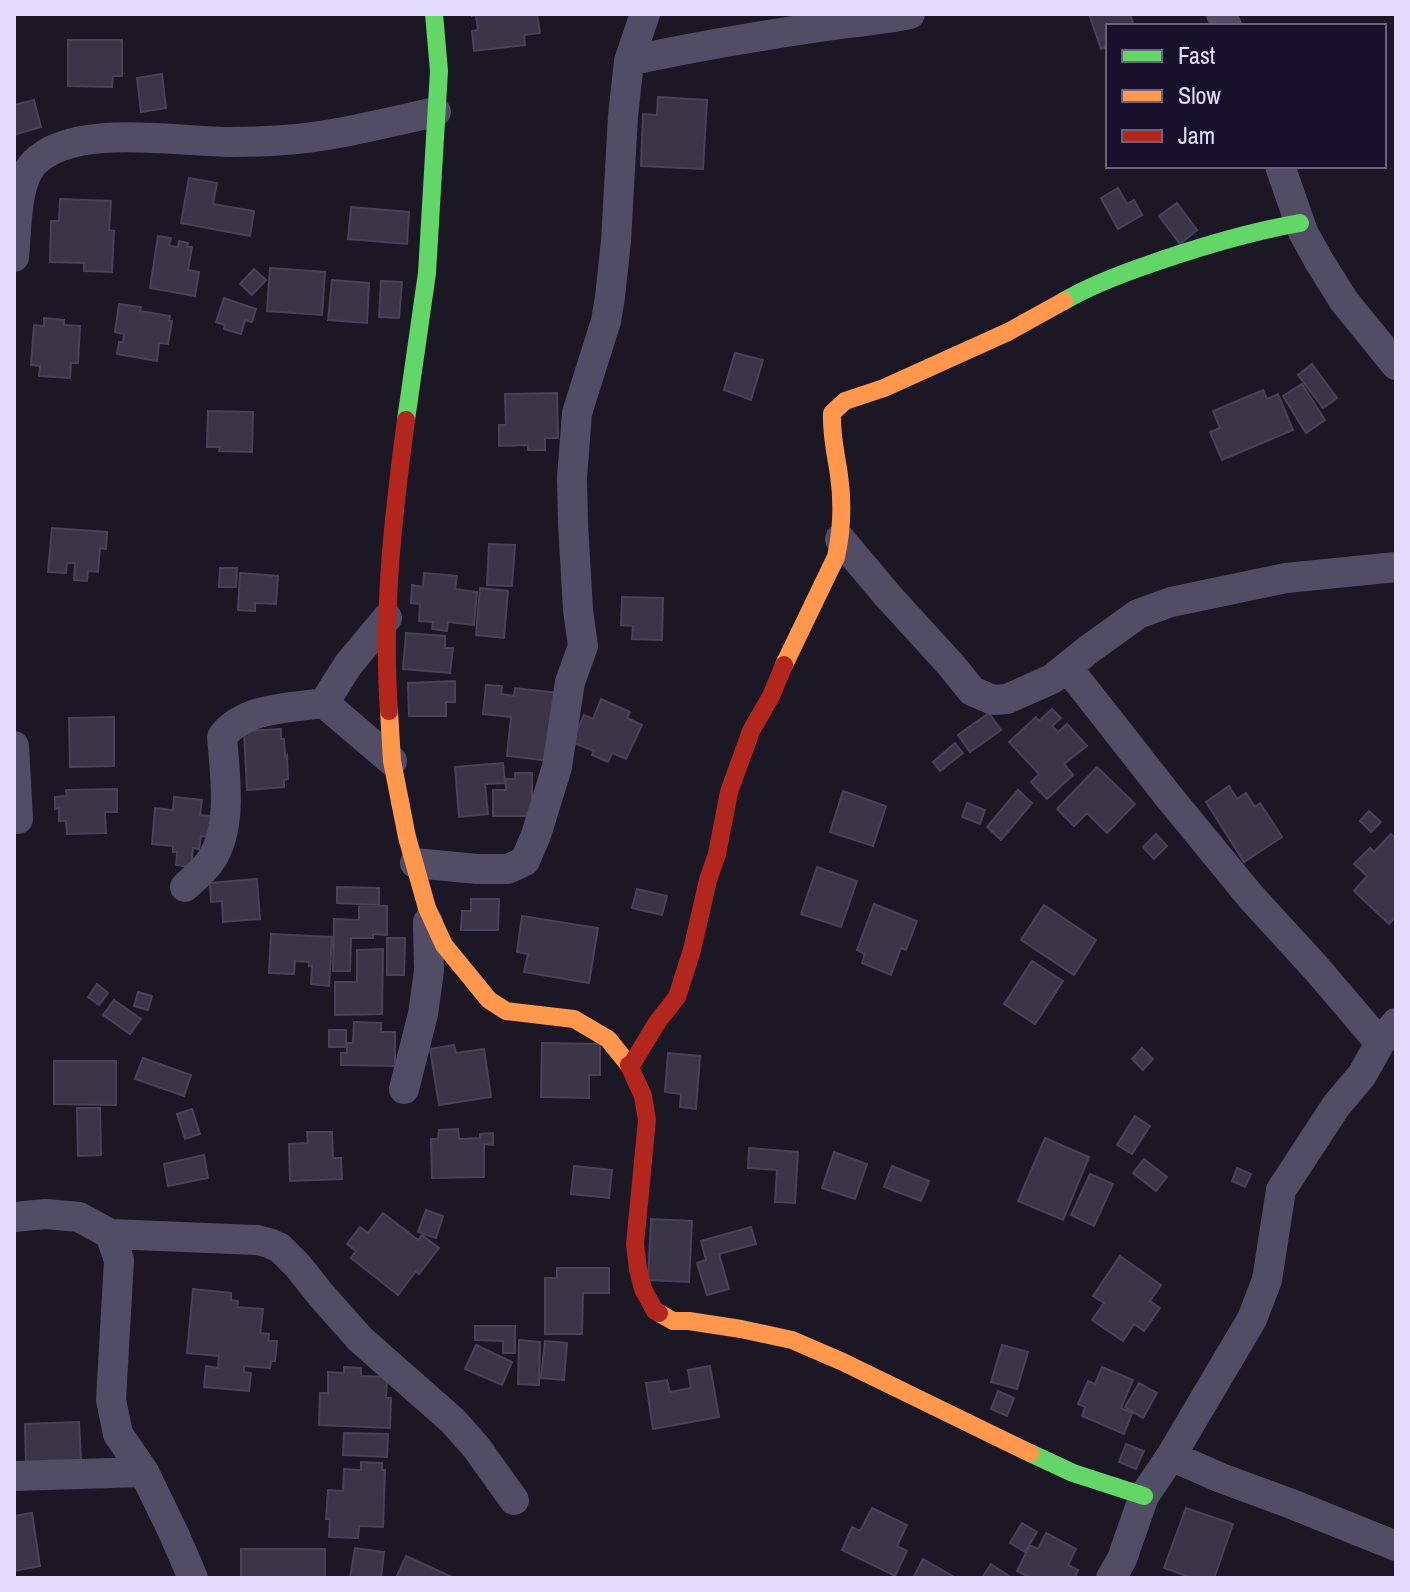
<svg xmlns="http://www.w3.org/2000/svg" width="1410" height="1592" font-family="'Archivo Narrow',sans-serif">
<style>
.building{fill:#3a3546;stroke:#484258;stroke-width:2}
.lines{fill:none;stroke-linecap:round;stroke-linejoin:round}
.street{stroke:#504d65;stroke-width:30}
.fast{stroke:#63d668;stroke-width:18}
.slow{stroke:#ff974d;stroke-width:18}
.jam{stroke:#b3261e;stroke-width:18}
</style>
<rect width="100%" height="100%" fill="#1b1725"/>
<path class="building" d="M472,14H537L540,33L524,35L525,45L474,51L472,31L478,30L476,15L472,16Z
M1089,14H1130L1134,26H1108V46L1101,49Z
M68,40H122V76H113L112,87L68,86Z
M162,74L166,108L141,112L137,78Z
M658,97L707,100L703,169L641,166L643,114L657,115Z
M34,100L41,127L14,135V105Z
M189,178L217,183L213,204L254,211L250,236L181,223Z
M1118,188L1127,204L1134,200L1142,215L1118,229L1101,198Z
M60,199L111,201L109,230L114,231L112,272L84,271V263L50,262L51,221H59Z
M1177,203L1197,230L1180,244L1159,216Z
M351,207L409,212L407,244L348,239Z
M158,236L171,238L169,246L178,247L179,241L188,243L187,247H192L188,270L199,272L195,296L150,288Z
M270,268L325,272L322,315L267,311Z
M254,269L266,280L252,295L240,284Z
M332,280L369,283L367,323L328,320Z
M381,281L402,282L399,318L379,317Z
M224,298L256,309L252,322L245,320L241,334L224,329L225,325L216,322Z
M119,304L141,307L140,311L170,316L169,321H172L168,344L159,343L157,361L117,354L119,342H123L124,334L115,332Z
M44,318L64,320V325L80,326L78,363H71L70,378L39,376L40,366L31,365L34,325L44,326Z
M735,353L763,360L751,400L724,390Z
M1312,364L1337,398L1323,408L1298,375Z
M1302,384L1325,420L1306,433L1283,396Z
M1263,390L1267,399L1278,394L1293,430L1222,460L1210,432L1220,428L1213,411Z
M557,393L558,438H545V450H528V445L499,446V425H506L505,394Z
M208,411L253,412L252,452L219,451L220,447H207Z
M52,528L107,532L106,549L100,548L98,572L88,571L87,581L74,580L75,563H67L66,573L48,572Z
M489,544L515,545L512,586L487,585Z
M220,568H237L236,587H219Z
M240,573L278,576L276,604L255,603V611L238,610Z
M424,573L457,576L455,589L477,592L474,625L448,622L447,631L432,629L433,622L419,621L420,604L411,603L412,585L423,587Z
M480,588L508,591L504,638L476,635Z
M622,597L663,598L662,640L632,639L633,626L621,625Z
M406,633L445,636V648H453L450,673L403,669Z
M455,681V702H446V716H409L408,683Z
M486,685L502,686L501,694L514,696L515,688L558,693L550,761L507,756L511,717L483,714Z
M601,699L630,712L627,718L642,725L626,759L612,753L608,762L592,755L594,751L572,742L584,715L593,719Z
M1052,709L1061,718L1052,726L1058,732L1067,724L1087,746L1064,764L1073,775L1047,799L1031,782L1039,774L1009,742L1036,717L1039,721Z
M989,713L1001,730L970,752L958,735Z
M114,717V766L70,767L69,718Z
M281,729V739H284L285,756L287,755L288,779L284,780V787L247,790L244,731Z
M955,743L963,753L940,771L933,762Z
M503,763L505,783L485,784L488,814L459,817L455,767Z
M1097,767L1135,804L1107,833L1087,813L1074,826L1057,809Z
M515,773H532V816H493V790H506V779H515Z
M1229,786L1237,799L1246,793L1255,807L1260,803L1282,837L1244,862L1206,802Z
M117,789V812H105L106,833L67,834L66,821H59V808L55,809V797L67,796L66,790Z
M1018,790L1032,803L1001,840L987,827Z
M843,791L886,806L873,846L830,832Z
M174,797L202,800L200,815L211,816L209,837L201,836L199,849L193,848L191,867L176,865L177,852H173V846L152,844L155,808L173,810Z
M967,803L985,810L980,824L962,817Z
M1369,811L1381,822L1371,832L1360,821Z
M1156,834L1167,846L1154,859L1143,847Z
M1391,834L1396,839V916L1389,924L1354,891L1367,876L1354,864L1370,848L1374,852Z
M817,867L857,881L841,927L801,914Z
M257,879L260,919L223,922L222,901L211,902L210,883Z
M337,887L379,888V905L337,903Z
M637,889L667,896L662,915L632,908Z
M471,899H499L498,930H461L462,911H471Z
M874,904L917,921L906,950L901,948L891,975L862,963L865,954L857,950Z
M359,905L387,906V935L373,934V938H351L350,971H333L334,919L359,920Z
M1044,905L1096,940L1074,975L1021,940Z
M522,916L598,928L589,983L524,972L528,954L517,952Z
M271,934L332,937L329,986L311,984L312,966H309V962L295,961L294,974L269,973Z
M387,938H405L404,975H387Z
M383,949L382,1014L335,1015V982H357V950Z
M1032,961L1063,981L1035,1024L1004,1004Z
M97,984L108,993L99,1005L88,997Z
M138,992L152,996L148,1010L134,1006Z
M114,1000L141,1019L130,1034L103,1015Z
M354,1022L381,1023V1032H395V1066L341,1065V1053H347V1043H353Z
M329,1030H346V1047H329Z
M542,1043L600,1044V1075H589V1098L541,1097Z
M454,1045L456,1053L484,1049L491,1097L439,1105L430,1049Z
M1142,1048L1153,1059L1143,1070L1132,1059Z
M668,1053L700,1056L696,1109L680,1107L681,1094L665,1092Z
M143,1058L191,1075L184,1096L135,1079Z
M54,1061H116V1105L54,1104Z
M77,1108H100L101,1155L78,1156Z
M192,1109L200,1134L185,1139L177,1114Z
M1135,1116L1150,1126L1132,1154L1117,1145Z
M458,1129L459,1139L480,1138V1134L493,1133V1145L484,1144V1177L432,1178L431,1139H438L439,1130Z
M307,1132H332L333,1158H341L342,1179L290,1181L289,1144L308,1143Z
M1045,1138L1089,1157L1063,1220L1018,1201Z
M749,1148L798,1152L795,1203L775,1202L777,1170L748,1168Z
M834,1152L867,1164L855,1199L822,1188Z
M204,1155L208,1178L168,1186L164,1164Z
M1144,1159L1167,1177L1156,1191L1133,1173Z
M574,1166L612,1170L609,1198L571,1194Z
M892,1166L929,1181L921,1201L884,1187Z
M1237,1168L1251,1174L1245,1187L1232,1181Z
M1090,1174L1113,1184L1094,1226L1071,1215Z
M426,1210L443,1216L436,1238L418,1232Z
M383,1213L418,1240L422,1235L439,1248L419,1274L416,1271L398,1295L351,1258L356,1251L347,1244L360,1227L368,1233Z
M651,1219L692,1221L689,1282L648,1280Z
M751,1227L756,1244L719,1254L729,1289L707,1295L697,1263L706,1260L701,1241Z
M1120,1256L1161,1285L1150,1301L1160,1308L1144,1331L1134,1324L1123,1341L1092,1320L1104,1303L1093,1296Z
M557,1268H609V1293H583L582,1334H545V1278H557Z
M193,1289L231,1293V1300L238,1301L237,1307L263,1309L260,1333L269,1334L268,1341H277L275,1361H271L270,1368L244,1366V1372L251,1373L249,1391L204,1387L206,1366L218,1368L219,1356L187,1353Z
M475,1326H515V1353H503V1341L475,1340Z
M519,1340L540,1342L539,1385L518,1384Z
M545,1341L567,1343L564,1380L541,1378Z
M476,1345L512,1362L502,1385L465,1369Z
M1002,1345L1028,1352L1017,1389L991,1382Z
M710,1366L719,1417L653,1429L646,1383L667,1380L670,1392L691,1388L688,1370Z
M344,1367L361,1368V1376L387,1377L386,1398H391L390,1428L319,1425L320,1393H328V1372L344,1373Z
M1102,1367L1133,1380L1121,1408L1132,1413L1124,1434L1082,1416L1085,1407L1078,1404L1088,1381L1095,1384Z
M1139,1383L1157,1393L1143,1418L1125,1407Z
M998,1391L1014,1398L1007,1416L991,1409Z
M79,1422L81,1460L26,1467L25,1424Z
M344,1433L388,1434L387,1457L343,1455Z
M1126,1444L1144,1451L1136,1469L1119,1462Z
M361,1462L382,1463V1470H385L383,1527L359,1526L358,1538L329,1537L330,1519H326L328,1490L343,1491L344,1469L361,1470Z
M872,1508L907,1525L897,1546L907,1551L895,1576L842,1550L852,1527L860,1531Z
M1186,1508L1233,1524L1214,1578H1192L1164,1568Z
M32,1513L40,1566L14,1571V1516Z
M1022,1523L1037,1532L1025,1552L1010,1543Z
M1046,1533L1076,1549L1068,1565L1078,1570L1075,1578H1031L1017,1571L1030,1545L1038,1549Z
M355,1548L384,1552L381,1578H350Z
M241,1549H325V1578H241Z
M406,1556L450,1576L449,1578H396Z
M923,1559L956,1578H913Z
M991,1564L1012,1578H982Z"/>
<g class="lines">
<path class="street" d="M1221,14L1227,26
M629,61C688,48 747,38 806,29C841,23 876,21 910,14
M1280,166L1303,232L1319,261L1344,301L1396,365
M14,257C17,231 15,183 34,163C74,122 178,142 230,142C252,142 275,141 297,139C344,134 390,122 436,112
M840,539L888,596L951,665L972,691L993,700L1007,699L1052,679L1088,650L1138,614L1171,602L1286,578L1396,567
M1067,667L1169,797L1251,897L1316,968L1380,1043
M324,703L392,761
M14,746L18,819
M415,863L477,869H508L525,861L536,835L557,767L570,682L583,646L578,610L573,524L572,478L577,413L606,321L610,297L616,241L623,116L629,61L645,14
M185,887C193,879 205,870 211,860C233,828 225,774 222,737C244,707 291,708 324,703L348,665L387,618
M404,1089L423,1014L429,971L428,922
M14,1217L46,1214L79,1217L110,1234L119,1260L111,1400L118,1434L144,1472L174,1534L193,1578
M110,1234L257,1240L269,1243L280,1248L298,1266L321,1295L360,1339L453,1421L476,1447L514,1500
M1171,1456L1221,1478L1289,1503L1396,1546
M14,1476L144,1472
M1111,1578L1122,1559L1144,1496L1171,1456L1252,1319L1267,1280L1281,1190L1336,1106L1362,1075L1380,1043L1396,1023"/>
<path class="fast" d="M1064,301C1091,285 1121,274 1150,264C1199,247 1248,232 1300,223
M406,420L427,273L439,71L434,14
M1030,1453L1073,1473L1144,1496"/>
<path class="slow" d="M784,665L836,557C842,530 843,503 839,475C836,454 831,435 832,413L845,401L884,388L1008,332L1064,301
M389,711L392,761L407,837L427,908L444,945L489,1000L506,1011L574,1019L608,1039L629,1065
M659,1313L673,1321H689L741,1329L792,1340L843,1362L1030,1453"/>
<path class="jam" d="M389,711C382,614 393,517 406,420
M629,1065L643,1096L647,1120L635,1244L638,1269L643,1289L655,1311L659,1313
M630,1067L658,1021L677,997L692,950L708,880L717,854L729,792L751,731L771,696L784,665"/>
</g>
<rect width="1410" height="1592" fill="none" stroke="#e2dbff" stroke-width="32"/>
<rect x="1106" y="24" width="280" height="144" fill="#18112b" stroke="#696280" stroke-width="2"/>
<rect x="1122" y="50" width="40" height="12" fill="#63d668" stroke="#696280" stroke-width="2"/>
<text x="1178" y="64" font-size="24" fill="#e2dbff">Fast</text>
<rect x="1122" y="90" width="40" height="12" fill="#ff974d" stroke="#696280" stroke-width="2"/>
<text x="1178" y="104" font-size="24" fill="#e2dbff">Slow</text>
<rect x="1122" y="130" width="40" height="12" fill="#b3261e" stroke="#696280" stroke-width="2"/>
<text x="1178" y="144" font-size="24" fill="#e2dbff">Jam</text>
</svg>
